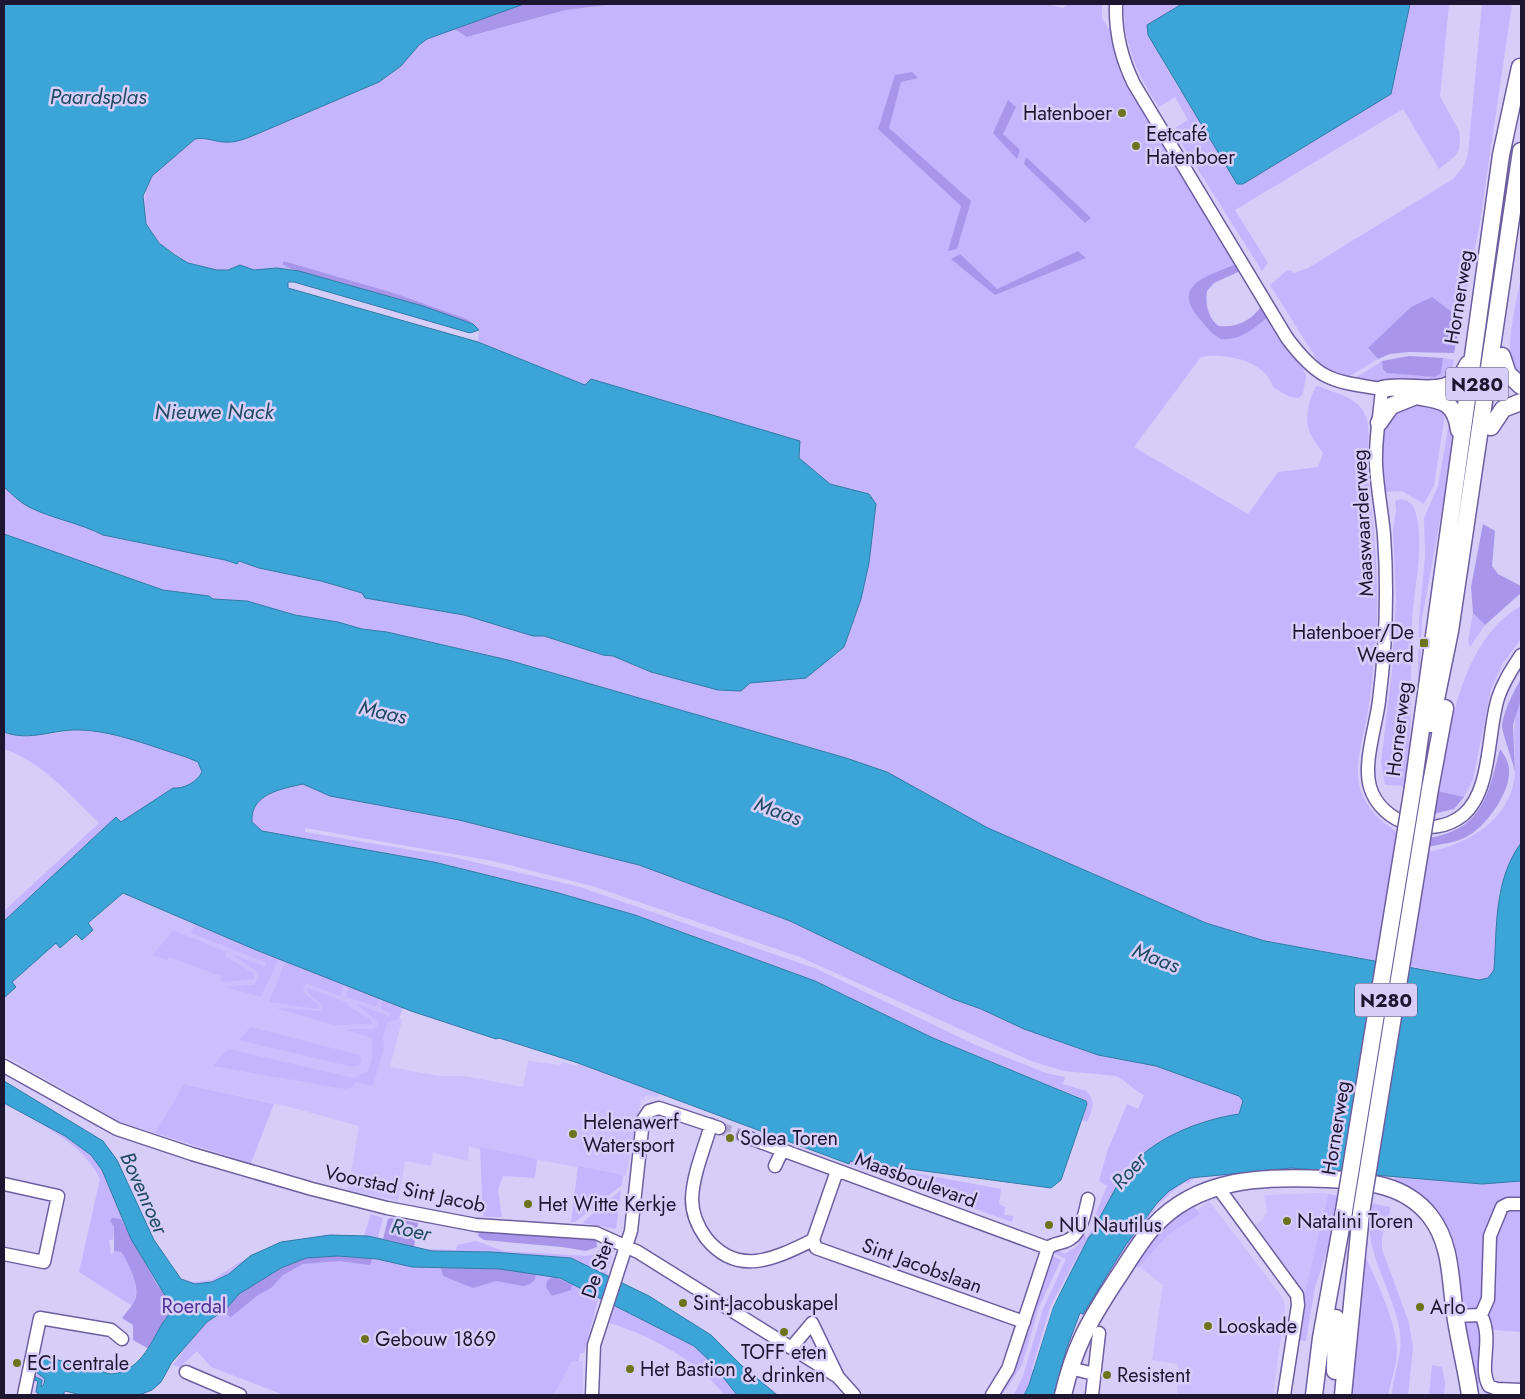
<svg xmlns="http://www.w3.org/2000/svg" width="1525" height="1399" font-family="Jost,sans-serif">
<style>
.built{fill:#cbbffe}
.green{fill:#c4b5fe}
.forest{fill:#a996ea}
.water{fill:#3ba5d8;stroke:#327aa6}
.pier{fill:#d6cef9}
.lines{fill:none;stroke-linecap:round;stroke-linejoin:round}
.minor-tunnel{stroke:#b1a9d1;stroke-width:12;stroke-dasharray:12 6;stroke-linecap:butt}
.minor-casing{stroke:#6d5e9f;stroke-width:15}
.major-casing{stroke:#6d5e9f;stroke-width:19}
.minor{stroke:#fff;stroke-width:12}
.major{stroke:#fff;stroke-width:16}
.major-bridge-casing{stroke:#6d5e9f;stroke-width:19;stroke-linecap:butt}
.major-bridge{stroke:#fff;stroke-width:16}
.poi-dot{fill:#6d731b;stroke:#d6cef9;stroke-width:2}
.labels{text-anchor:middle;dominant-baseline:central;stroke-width:5;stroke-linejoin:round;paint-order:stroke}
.shield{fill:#d6cef9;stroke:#544d6c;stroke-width:1}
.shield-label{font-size:19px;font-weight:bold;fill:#1d1630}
.poi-label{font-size:20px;fill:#1d1630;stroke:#d6cef9;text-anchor:start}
.street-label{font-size:20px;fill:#1d1630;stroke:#d6cef9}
.park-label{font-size:20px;fill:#4f3090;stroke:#d6cef9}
.water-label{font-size:21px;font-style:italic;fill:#1f4a60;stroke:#d6cef9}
</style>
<rect width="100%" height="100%" fill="#d6cef9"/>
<path class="built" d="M123,893L256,950L403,1007L399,1018L402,1020L390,1067L439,1076H464L523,1087L528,1061L561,1065L562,1062L577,1066L578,1063L659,1093L658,1097L645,1096L644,1100H641L626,1176L469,1147L468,1161L433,1153L431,1166L405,1161L398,1201L348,1190L359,1126L290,1107L184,1084L155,1133L120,1122L4,1055V998L16,988L12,982L56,943L60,948L76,934L82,940L93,930L88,924Z
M1320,1193L1328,1194L1304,1296L1252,1228L1263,1219L1267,1212L1264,1195Z
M1209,1201L1283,1298L1285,1308L1273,1395H1177L1178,1364L1152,1360L1163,1285L1136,1264L1151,1243L1170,1223L1193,1206L1197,1210Z
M572,1361H583V1395H554Z"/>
<path class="green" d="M615,4H1047L1063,8L1067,4H1102V18L1111,32L1120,72L1236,264L1192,286L1216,337L1269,316L1293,357L1303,368L1306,376L1303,394L1299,398L1290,397L1273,387C1266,361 1225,352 1201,357L1134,447L1248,514L1278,472L1318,467L1323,453C1319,447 1313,440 1310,433C1304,419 1309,399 1316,386C1324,387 1330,391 1337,393C1383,409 1364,439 1368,475C1374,533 1381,591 1375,649C1373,672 1371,694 1367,717C1363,738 1355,762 1359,784C1364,806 1380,822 1398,832L1378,961L1265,941L1206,923L988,828L887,772L846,758L508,660L387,632L362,629L338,622L295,615L247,601L213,599L209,596L163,590L4,534V487L28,507L95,529L103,535L225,560L233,564L239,561L259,568L321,581L362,593L365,598L464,615L533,636H543L603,655L613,656L651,672L718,690L740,691L750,683L806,678L844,647L861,599L869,563L876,504L869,494L830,484L799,458V441L591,379L586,385L478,342L479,330L467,319L397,294L284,261L282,264L291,269L277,268L254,270L240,265L228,270H217L188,263L159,243L146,224L143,208L147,186L152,176L165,163L195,139L379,82C397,71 404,60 418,45C427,36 442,32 453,28L468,37L566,10Z
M1124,4H1182L1148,35L1180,91L1391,94L1410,4H1449L1440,96L1459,131L1460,140L1459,149L1455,156L1439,169L1403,109L1235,210L1268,263L1262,271L1175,133V128L1188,120L1175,97L1159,107C1137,74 1123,43 1124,4Z
M1482,4H1512L1480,222L1461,319L1431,297L1368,349L1378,359L1348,377H1341L1321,366L1270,285L1285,272L1290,270L1294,273L1308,268L1453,179L1464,166L1468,154Z
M1521,276V380C1499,364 1517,301 1521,276Z
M1443,358L1454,360L1449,378C1432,390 1375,381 1352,380L1382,361L1384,369L1441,373Z
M1413,403L1439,409L1445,414L1434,485L1424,504L1402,491L1385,492C1382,465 1378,439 1389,414Z
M1450,417L1453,433L1448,477L1422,618L1417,733L1419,620L1425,556L1424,518L1438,486Z
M1401,499C1410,501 1414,505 1416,514C1425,550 1413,589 1412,625C1410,679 1413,732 1406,786L1385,785L1381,763L1392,670L1396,600L1393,531L1396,510L1395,501Z
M1521,606V639L1503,663L1491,689L1473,780L1464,797L1437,791C1451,728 1460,641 1521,606Z
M1473,613L1485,625L1470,647L1468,642Z
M1521,699V843L1507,870L1499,893L1494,970L1488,978L1479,980L1409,966L1427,852C1468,845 1514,818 1515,770C1516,745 1510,723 1521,699Z
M79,730C117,733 163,747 198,762L202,772C198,780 186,788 177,789L121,822L116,817L4,921V911L99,823C70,795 42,762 4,749V732C28,741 54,732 79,730Z
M303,784L330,796L459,820L639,865L790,921L953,999L981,1009L1024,1029L1098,1055L1156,1066L1239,1096L1243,1101L1238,1115L1202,1122L1125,1172L1103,1212L1153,1156L1313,1169L1312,1172L1196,1177L1187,1184L1186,1182L1174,1190L1155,1208L1083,1315L1079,1314L1052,1395H1014L1023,1376L1043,1309L1066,1259L1052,1252L1057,1249L1065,1254L1077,1246L1083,1235L1087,1237L1094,1226L1092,1223L1107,1186L1099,1181L1107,1152L1127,1104L1138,1109L1144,1095C1133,1090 1127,1081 1116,1076L1064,1071L1031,1061L800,957L592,886L493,861L305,828V832L453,857L580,887L817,969L978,1046L1046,1073L1065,1077L1063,1084L1086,1091C1097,1101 1092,1110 1087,1122L1082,1120L1087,1104L1086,1100L933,1038L815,981L635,915L555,892L434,862L262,831L252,822C250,794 281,789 303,784Z
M196,924L279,958L261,997L226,987L254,985L259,978L258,972L233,955L265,966L266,962L191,933Z
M173,930L226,952L225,956L253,973L255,979L222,982L221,976L169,957L167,960L153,955Z
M286,961L344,984L340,996L306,983L303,988L304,993L319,1005L317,1009L269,1002Z
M349,986L380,998L376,1006L346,997Z
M308,988L348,1003V1006L370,1019L372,1024L334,1025L276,1008L320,1011L323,1006L308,993Z
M382,998L403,1007L399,1019L387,1022L383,1038L384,1047L373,1086L356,1082L352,1087L345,1089L213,1066L228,1049L353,1078L368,1071L372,1059V1038L345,1029H373L377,1026L378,1022L355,1003L390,1017L391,1013L381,1009Z
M251,1027L351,1053L359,1055L361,1060L360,1064L353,1067L239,1040Z
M4,1082L103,1141L149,1242L181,1279L192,1282L212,1280L240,1262L271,1247L368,1236H364L371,1214L383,1218L378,1237L425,1249L456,1250L457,1245L476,1241L504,1251L586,1256L595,1254L603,1245L612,1256L606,1274L709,1334L741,1365L779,1395H724C700,1362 648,1334 609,1323L614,1307L598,1299L584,1353L580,1354L579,1361H572L554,1395H284L211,1367L197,1351L180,1367L173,1365L190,1341C184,1347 176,1353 171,1360C166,1368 165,1377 158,1384C141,1399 89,1397 66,1391L64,1395H39L35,1392L37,1382L33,1381L39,1354L116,1376L127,1375L158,1339L168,1321L114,1227L113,1240H109L111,1255L114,1251L121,1252C131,1266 140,1286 134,1304L131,1305L79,1272L100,1179C83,1142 37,1123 4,1103Z
M184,1084L274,1104L251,1163L155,1133Z
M480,1147L537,1159L535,1178L503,1176L498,1190L502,1217H483Z
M850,1161L1001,1189L999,1204L1005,1207L1004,1215L1013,1216L1012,1222L859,1168L849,1164Z
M578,1166L623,1175L622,1185L575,1222H571Z
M1395,1177L1482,1184L1521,1181V1332L1493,1330L1484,1333L1482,1382L1477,1385L1465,1333V1308L1461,1305L1455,1258L1404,1186L1395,1181Z
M621,1190L616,1229L582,1223Z
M1328,1194L1340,1196L1332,1236L1315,1287L1306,1341L1297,1340L1304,1296Z
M1370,1203L1390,1207L1389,1219L1385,1221L1382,1239V1249L1409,1323L1413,1348L1408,1395H1392C1393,1369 1406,1352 1398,1323C1388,1280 1363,1250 1370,1203Z
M1193,1206L1200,1214L1168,1235L1138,1268L1135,1266C1145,1243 1171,1218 1193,1206Z
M1361,1245C1373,1276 1396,1317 1397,1350C1397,1366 1391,1380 1388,1395H1351Z
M1051,1255L1061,1260L1060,1262L1039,1307L1022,1365L1002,1395L999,1392L1023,1335L1050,1262Z
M1432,1365L1442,1367L1445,1383L1444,1395H1429Z"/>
<path class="forest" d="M524,4H615L566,10L467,37L453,28Z
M912,72L918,78L901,82L889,128L971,201L957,249L948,251L961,206L878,129L895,75Z
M1008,100L1016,107L1003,134L1020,150L1017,159L993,133Z
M1026,157L1089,216L1091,218L1085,223L1024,164Z
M1078,251L1086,258L995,295L951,259L960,254L997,289Z
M284,261L397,294L467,319L473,324L423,306L291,269L282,264Z
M1236,264L1240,271L1214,283L1207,291C1205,303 1208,319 1219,326C1238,328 1252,320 1263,304L1269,316C1255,328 1240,341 1221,339C1212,335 1205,325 1199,318C1170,284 1209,276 1236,264Z
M1432,297L1461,319L1454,353L1409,352L1390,354L1378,359L1368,348L1411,307Z
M1409,356L1443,358L1441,373L1435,377L1387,373L1383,369L1382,361Z
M1483,524L1495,531L1492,566L1498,574L1521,586V593L1485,625L1473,613L1471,587Z
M1521,679V699L1513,725L1515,772C1513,762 1502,732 1502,726C1503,713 1514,690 1521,679Z
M1500,749C1505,756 1509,762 1509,770C1511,792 1485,828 1466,837C1455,843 1440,844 1428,847L1429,838C1483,829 1488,795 1500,749Z
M1437,791L1464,797L1454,809L1433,814Z
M112,1218L121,1219L157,1285L171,1302L172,1307L149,1349L133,1340V1325L122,1318C126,1313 131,1307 134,1302C142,1289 128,1262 121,1252L114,1251V1227L110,1220Z
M391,1218L418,1223L414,1247L383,1239L388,1219Z
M479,1228L596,1239L597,1247L586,1251L562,1247L484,1240L478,1236Z
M338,1256L372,1259L370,1265L339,1261L303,1264L283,1275L271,1288L258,1295L231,1317L223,1313L217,1315L225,1310L239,1294L281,1268L306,1258Z
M441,1268L500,1269L536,1274L535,1280L530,1284L524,1286L496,1281L473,1288L443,1276Z
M553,1276L572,1285L571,1290L552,1296L546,1287L547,1281Z"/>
<path class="water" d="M4,4H524L427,39L419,45L401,66L379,82L257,134C245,139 236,143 223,142C213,141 205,137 195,139L152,176L143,196L146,224L159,243L175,255L188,263L217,270H228L240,265L254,270L277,268L299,271L423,306L473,324L479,330L470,333L294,282H288V288L478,342L585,385L591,379L800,441L799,458L830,484L869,494L876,504L869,563L861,599L844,647L806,678L750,683L741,691L718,690L651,672L613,656L603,655L544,636H533L464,615L365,598L362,593L321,581L259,568L239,561L237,564L225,560L103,535C80,523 53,519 29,507C19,502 12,494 4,487Z
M1182,4H1410L1391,94L1243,184H1237L1148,35L1147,25Z
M4,534L163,590L209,596L213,599L247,601L295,615L338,622L362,629L387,632L508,660L846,758L887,772L988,828L1206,923L1265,941L1479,980L1488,978L1494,970C1497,926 1494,880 1521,843V1181L1482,1184L1291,1168L1190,1178L1169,1191L1157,1203L1125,1246L1083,1314L1080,1313L1066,1350L1054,1395H1024L1029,1385L1053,1307L1089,1237L1097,1228L1095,1226C1105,1209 1114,1189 1125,1173C1150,1139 1199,1120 1239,1114L1243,1101L1239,1096L1156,1066L1098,1055L1024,1029L981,1009L953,999L790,921L639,865L459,820L330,796L303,784C281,789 250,794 252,822L262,831L434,862L555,892L635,915L815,981L933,1038L1086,1101L1087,1104L1061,1180L1051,1188L850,1161L849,1164L578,1063L499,1038L496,1039L411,1011L256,950L123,893L88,923L93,930L82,940L76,934L60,948L56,943L12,982L16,987L4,998V921L116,817L121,822L173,788C184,789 197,782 202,772L198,762L186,757C153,747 115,731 80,730C53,729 30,742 4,732Z
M4,1081L103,1141L117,1160L154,1240L181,1279L195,1284L212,1282L229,1274L250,1256L281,1242L330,1235L368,1236L432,1251L492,1252L571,1258L649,1296L711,1335L741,1365L777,1395H737L712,1363L694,1346L560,1278L500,1269L412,1267L377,1259L338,1256L306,1258L281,1268L239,1294L225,1310L207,1322L172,1362L161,1382L152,1390L139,1395H81L65,1391L63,1395H40L36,1392L38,1381L34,1380V1376L42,1380L41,1387L44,1384L45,1379L36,1372L39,1355L111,1374C139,1372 150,1345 162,1324C166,1318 170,1314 172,1307L131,1239L102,1170L91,1155L65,1136L4,1103Z"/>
<path class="pier" d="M1085,1241L1053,1307L1033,1370L1032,1369L1050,1307Z"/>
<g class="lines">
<path class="minor-tunnel" d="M719,1128L744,1136"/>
<defs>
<path id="minor" d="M1116,4C1115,33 1121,58 1134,84L1287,338C1319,381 1332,381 1382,389C1380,414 1375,439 1376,464C1377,488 1382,512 1384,535C1388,591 1386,646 1379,701C1376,726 1363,763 1370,787C1381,824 1432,840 1463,815C1492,791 1487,733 1498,698C1503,682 1512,669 1521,655
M4,1066L117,1129L192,1154L312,1189L387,1208L476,1225L596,1233L638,1252L838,1377L854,1395
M711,1125C704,1149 693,1174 692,1199C692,1213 698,1227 706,1238C738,1278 776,1258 813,1240L837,1171
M744,1136L1048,1248
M775,1166L782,1151
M4,1184L58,1196L44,1262L4,1254
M1217,1186L1297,1295L1298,1305L1284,1395
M813,1240L816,1248L1024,1322
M1481,1315L1488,1299L1490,1236L1502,1207L1508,1204H1521
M1455,1316L1481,1315C1494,1340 1478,1367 1489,1386L1497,1389L1521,1390
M791,1348L812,1323L838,1377
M1070,1368L1094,1374
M186,1372L240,1395
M24,1395L40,1318L111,1330L122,1339
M592,1395L594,1345L631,1231L643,1120L649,1111L659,1108L719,1128
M992,1395L1008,1369L1048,1248C1054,1243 1059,1244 1066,1241C1081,1236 1085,1213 1088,1199
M1092,1395L1099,1333"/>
<path id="major" d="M1502,356L1508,374L1521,386
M1382,389C1416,382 1451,403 1468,364
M1415,396C1440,400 1455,400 1459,430
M1379,423L1391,406L1416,396
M1491,427L1503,409L1521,402
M1431,724L1450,631L1521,151
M1413,787L1501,155L1520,67
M1430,789L1445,708
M1335,1371L1336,1318
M1063,1395C1074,1348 1088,1323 1114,1283C1127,1264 1138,1244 1153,1227C1198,1177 1265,1176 1328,1179C1366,1181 1405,1184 1430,1216C1452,1244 1450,1281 1455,1314C1459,1341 1466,1368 1470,1395
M1314,1395L1321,1338L1344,1211
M1343,1395L1361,1213"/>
</defs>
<use href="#minor" class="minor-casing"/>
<use href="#major" class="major-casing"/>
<use href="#minor" class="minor"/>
<use href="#major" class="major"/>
<defs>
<path id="major-bridge" d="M1344,1211L1413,787
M1361,1213L1430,789"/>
</defs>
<use href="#major-bridge" class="major-bridge-casing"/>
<use href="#major-bridge" class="major-bridge"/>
</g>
<g class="poi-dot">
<circle cx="1122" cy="113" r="5"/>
<circle cx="1136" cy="146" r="5"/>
<rect x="1419" y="638" width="10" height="10" rx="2.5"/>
<circle cx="573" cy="1134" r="5"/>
<circle cx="730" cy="1138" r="5"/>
<circle cx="528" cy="1204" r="5"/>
<circle cx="1287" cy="1221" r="5"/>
<circle cx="1049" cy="1225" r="5"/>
<circle cx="683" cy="1303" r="5"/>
<circle cx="1420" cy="1307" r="5"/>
<circle cx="1208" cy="1326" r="5"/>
<circle cx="784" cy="1332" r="5"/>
<circle cx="365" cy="1339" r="5"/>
<circle cx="17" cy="1363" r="5"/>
<circle cx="630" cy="1369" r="5"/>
<circle cx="1107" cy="1375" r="5"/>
</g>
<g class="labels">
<g class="shield">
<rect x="1446" y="367.5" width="62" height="33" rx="4"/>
<rect x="1355" y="983.5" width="62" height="33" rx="4"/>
</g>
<g class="shield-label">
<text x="1477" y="384">N280</text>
<text x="1386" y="1000">N280</text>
</g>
<g class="poi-label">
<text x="1112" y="113" text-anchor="end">Hatenboer</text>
<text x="1146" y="134">Eetcafé<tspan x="1146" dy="23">Hatenboer</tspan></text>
<text x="1414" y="632" text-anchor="end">Hatenboer/De<tspan x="1414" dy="23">Weerd</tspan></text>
<text x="583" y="1122">Helenawerf<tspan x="583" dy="23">Watersport</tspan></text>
<text x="740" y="1138">Solea Toren</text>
<text x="538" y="1204">Het Witte Kerkje</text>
<text x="1297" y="1221">Natalini Toren</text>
<text x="1059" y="1225">NU Nautilus</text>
<text x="693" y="1303">Sint-Jacobuskapel</text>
<text x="1430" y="1307">Arlo</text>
<text x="1218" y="1326">Looskade</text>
<text x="375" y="1339">Gebouw 1869</text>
<text x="784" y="1352" text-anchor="middle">TOFF eten<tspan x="784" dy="23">&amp; drinken</tspan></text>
<text x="27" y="1363">ECI centrale</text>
<text x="640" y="1369">Het Bastion</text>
<text x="1117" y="1375">Resistent</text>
</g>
<g class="street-label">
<text transform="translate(1459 297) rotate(-81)">Hornerweg</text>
<text transform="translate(1363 523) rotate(-93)">Maaswaarderweg</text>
<text transform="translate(1399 729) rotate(-83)">Hornerweg</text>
<text transform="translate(1336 1128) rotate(-81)">Hornerweg</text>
<text transform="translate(916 1180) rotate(20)">Maasboulevard</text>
<text transform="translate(405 1189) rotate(12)">Voorstad Sint Jacob</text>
<text transform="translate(922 1266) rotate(20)">Sint Jacobslaan</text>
<text transform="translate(598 1268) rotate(-71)">De Ster</text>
</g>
<g class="park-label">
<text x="194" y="1306">Roerdal</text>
</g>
<g class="water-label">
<text x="98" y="97">Paardsplas</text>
<text x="214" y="412">Nieuwe Nack</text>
<text transform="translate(383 712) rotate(13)">Maas</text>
<text transform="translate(778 811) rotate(20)">Maas</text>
<text transform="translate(1156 958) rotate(21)">Maas</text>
<text transform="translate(1129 1171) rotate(-48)">Roer</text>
<text transform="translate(144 1193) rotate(66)">Bovenroer</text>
<text transform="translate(411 1230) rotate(13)">Roer</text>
</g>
</g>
<rect width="1525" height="1399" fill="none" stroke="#1d1630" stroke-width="10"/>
</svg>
